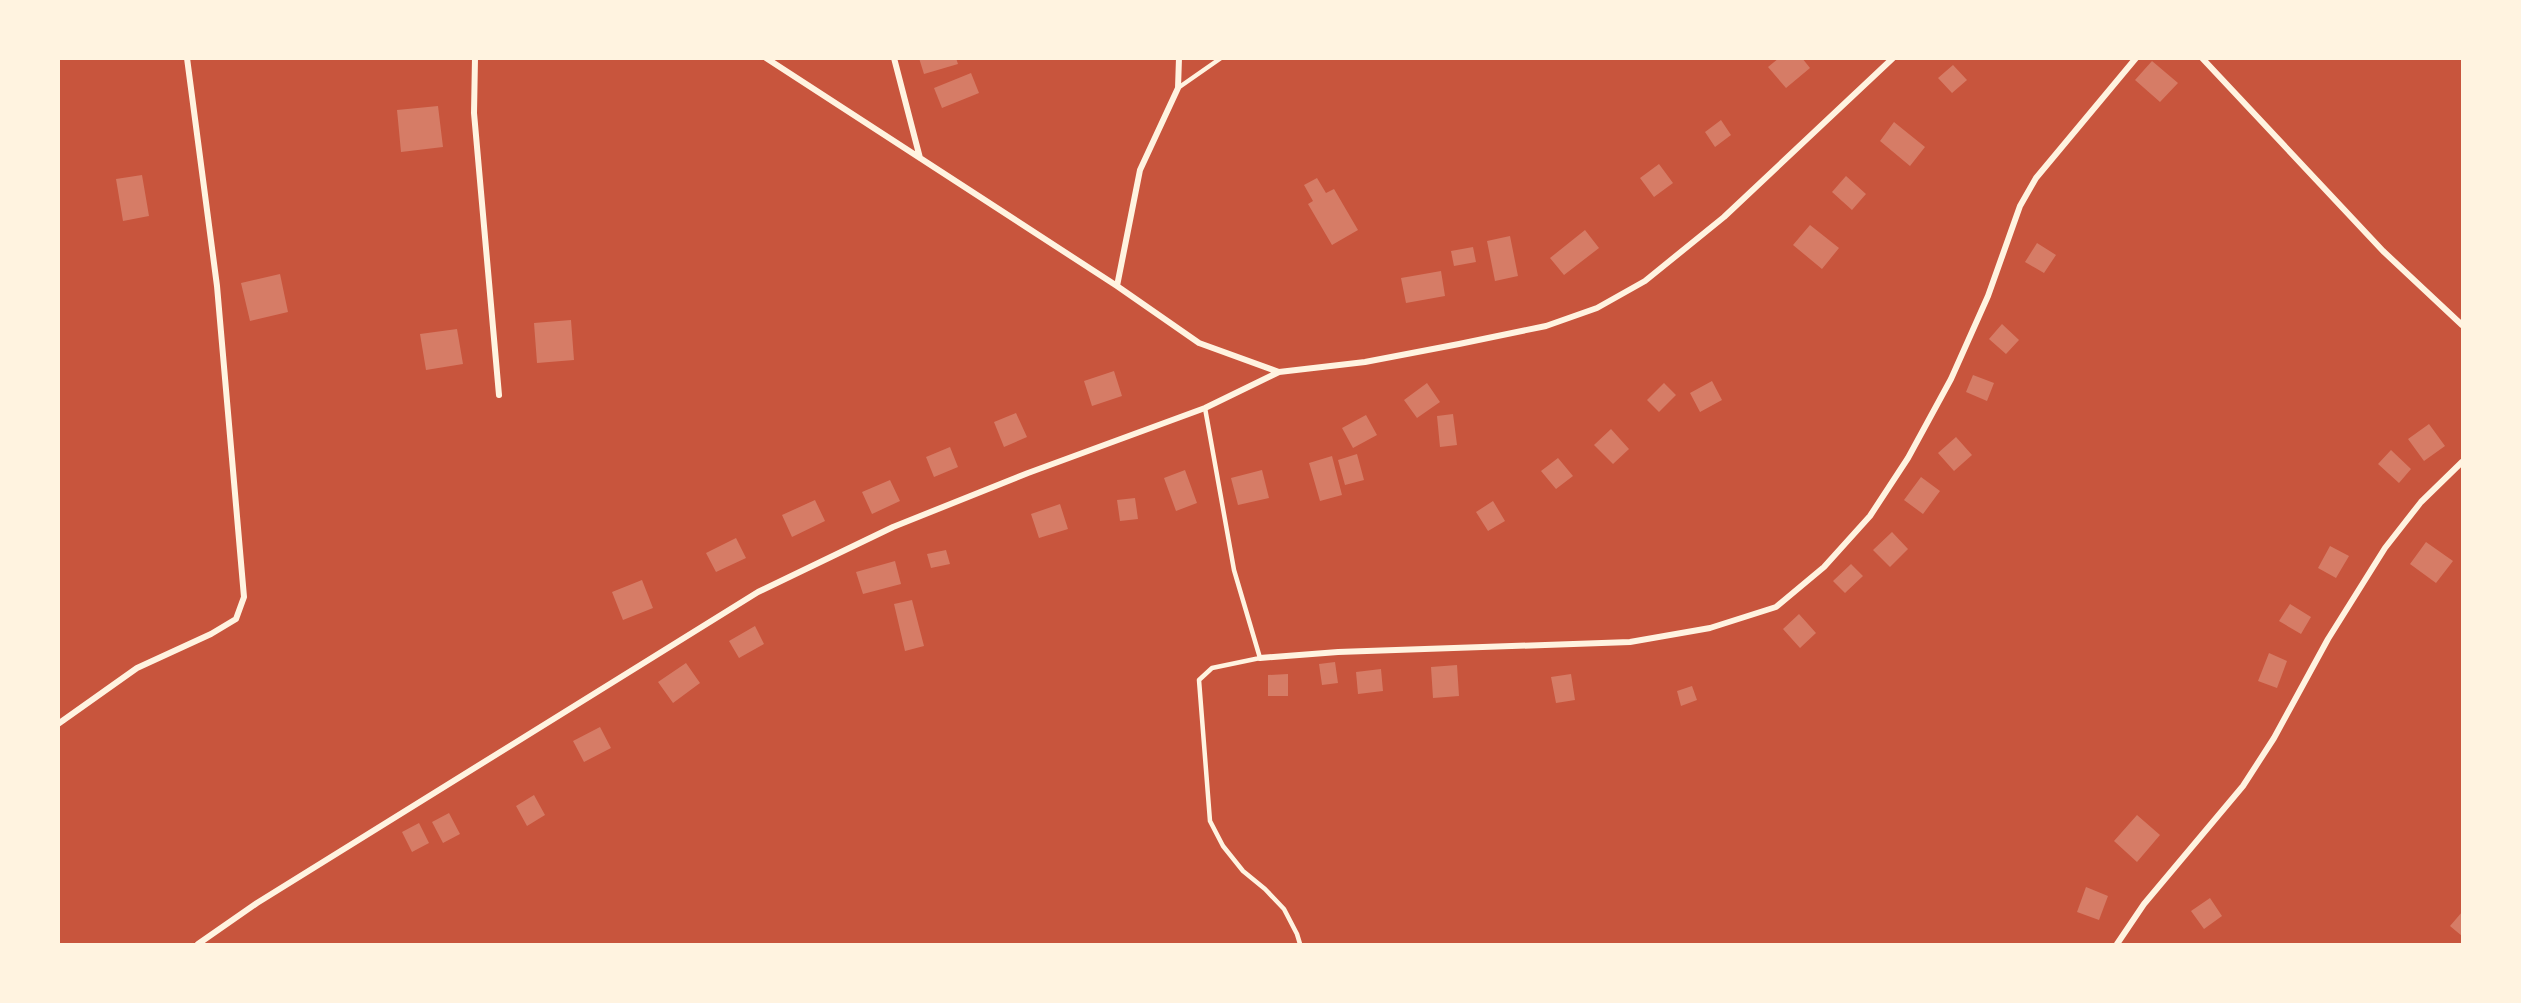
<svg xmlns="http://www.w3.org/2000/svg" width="2521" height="1003" font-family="'PT Sans',sans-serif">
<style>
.building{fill:#d67c66}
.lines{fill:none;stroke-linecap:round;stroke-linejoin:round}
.service{stroke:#fff3e0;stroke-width:4.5}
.minor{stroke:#fff3e0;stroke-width:6}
</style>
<rect width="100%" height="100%" fill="#c8553d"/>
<path class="building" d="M919,58H956L958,64L924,74Z
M1779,58H1802L1810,68L1786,88L1768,67Z
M2152,61L2178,83L2160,102L2135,80Z
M1953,65L1967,80L1952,93L1938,78Z
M971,73L979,93L942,108L934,88Z
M438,106L443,147L401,152L397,110Z
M1721,120L1731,135L1715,147L1705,132Z
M1894,122L1925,147L1910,166L1880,141Z
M1659,164L1673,183L1654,197L1640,178Z
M142,175L149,216L123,221L116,179Z
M1846,176L1866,194L1852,210L1832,192Z
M1317,178L1326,193L1334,189L1358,230L1332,245L1308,204L1313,201L1304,185Z
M1810,225L1839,248L1822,269L1793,245Z
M1585,230L1599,248L1564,275L1550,258Z
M1510,236L1518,276L1495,281L1487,241Z
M2037,243L2056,255L2044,273L2025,262Z
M1473,247L1476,262L1454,266L1451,251Z
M1441,271L1445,296L1406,303L1401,278Z
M280,274L288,312L250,321L241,283Z
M571,320L574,360L537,363L534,323Z
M2002,324L2019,340L2006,354L1989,339Z
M457,329L463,364L426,370L420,334Z
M1114,371L1122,396L1092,406L1084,381Z
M1973,375L1994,383L1987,401L1966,392Z
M1712,381L1722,400L1700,412L1690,393Z
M1427,383L1440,402L1417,418L1404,400Z
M1664,383L1676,395L1659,412L1647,400Z
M1016,413L1027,437L1004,447L994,422Z
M1453,414L1457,445L1440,447L1437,416Z
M1366,415L1377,435L1353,448L1342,428Z
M2429,424L2445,446L2424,461L2408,439Z
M1611,429L1629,449L1613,464L1594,445Z
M1956,437L1972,455L1954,471L1938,453Z
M950,447L958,467L934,477L926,457Z
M2391,450L2411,469L2399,483L2378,464Z
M1357,454L1364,480L1345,485L1338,460Z
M1332,456L1342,495L1320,501L1309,463Z
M1558,458L1573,476L1556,489L1541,471Z
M1185,470L1197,503L1176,511L1164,478Z
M1262,470L1269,498L1238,505L1231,478Z
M1921,477L1940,491L1923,514L1904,500Z
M890,480L900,501L872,514L862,492Z
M1135,498L1138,519L1120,521L1117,500Z
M815,500L825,521L792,537L782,515Z
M1493,501L1505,521L1488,531L1476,512Z
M1060,504L1068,529L1039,538L1031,514Z
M1892,532L1908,549L1890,567L1873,550Z
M736,538L746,558L716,572L706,553Z
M2426,542L2453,561L2436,583L2410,564Z
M2330,546L2349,556L2336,578L2318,568Z
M946,550L950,564L931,568L927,554Z
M895,561L901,584L863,594L856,572Z
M1851,564L1863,576L1845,593L1833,581Z
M642,580L653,608L623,620L612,592Z
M912,600L924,646L905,651L894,604Z
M2290,604L2311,617L2301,634L2279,621Z
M1799,614L1816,633L1800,648L1783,629Z
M755,626L764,644L739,658L729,641Z
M2269,653L2287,661L2277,688L2258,681Z
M1335,662L1338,683L1322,685L1319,664Z
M686,663L700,683L673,703L658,682Z
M1457,665L1459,696L1433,698L1431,667Z
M1381,669L1383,691L1358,694L1356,672Z
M1288,674V696H1268V675Z
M1571,674L1575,700L1556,703L1551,677Z
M1692,686L1697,700L1681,706L1677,691Z
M600,727L611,748L584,762L573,741Z
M534,795L545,815L527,826L516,806Z
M449,813L460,834L443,843L432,822Z
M2137,815L2160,835L2137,862L2114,841Z
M419,823L429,843L412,852L402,832Z
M2086,887L2108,896L2099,920L2077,912Z
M2210,898L2222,916L2204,929L2191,911Z
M2462,912V936L2450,926Z"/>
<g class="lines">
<path class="service" d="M1178,88L1221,58
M1205,408L1234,570L1260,658L1212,668L1199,680L1210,821L1223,846L1243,871L1265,889L1284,909L1297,934L1300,944"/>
<path class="minor" d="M475,58L474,113L499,395
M766,58L1117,286L1199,343L1279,372
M894,58L920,158
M2202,58L2383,251L2462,325
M1117,286L1140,170L1178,88L1179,58
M1260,658L1338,652L1630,642L1710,628L1776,607L1824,567L1870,516L1908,458L1951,379L1988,296L2020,206L2036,178L2136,58
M58,724L137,668L211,634L236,619L244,597L217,286L187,58
M198,944L257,903L758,592L893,527L1028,473L1205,408L1279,372L1365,362L1459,344L1546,326L1597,308L1645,281L1724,217L1893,58
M2117,944L2144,904L2243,786L2274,738L2328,639L2385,548L2421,502L2462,462"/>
</g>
<rect width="2521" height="1003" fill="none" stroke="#fff3e0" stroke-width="120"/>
</svg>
